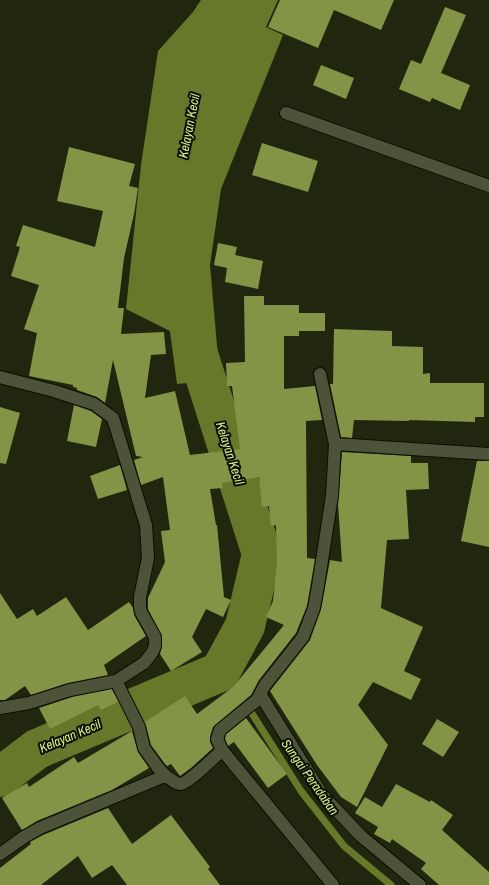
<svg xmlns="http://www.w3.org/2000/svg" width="489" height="885" font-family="'Archivo Narrow',sans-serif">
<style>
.water{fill:#68782a}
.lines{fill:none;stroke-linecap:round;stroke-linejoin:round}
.stream{stroke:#68782a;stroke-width:7}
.river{stroke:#68782a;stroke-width:40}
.building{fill:#839447}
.minor-casing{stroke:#0a0f00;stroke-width:14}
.minor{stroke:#4c5339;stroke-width:12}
.labels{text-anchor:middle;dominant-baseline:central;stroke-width:4;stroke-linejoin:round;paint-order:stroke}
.water-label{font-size:13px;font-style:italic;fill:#d8f187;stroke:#0b0e05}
</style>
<rect width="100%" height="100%" fill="#21260e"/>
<path class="water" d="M201,0H278L266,27L283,35L221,189L210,265L220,380L177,384L170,331L126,309L141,165L158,51L193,12Z"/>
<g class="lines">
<path class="stream" d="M220,672L239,695
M246,704L301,791L344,846L391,885"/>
<path class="river" d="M0,777L37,749L220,672L245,626L262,554L190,329"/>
</g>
<path class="building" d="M280,0H394L381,30L334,10L318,48L268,27Z
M445,7L466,15L441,73L470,85L460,110L432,98L430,102L399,89L411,60L421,64Z
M321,65L354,78L346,99L313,85Z
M262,143L318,161L308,192L252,175Z
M69,147L135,164L129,186L138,188L134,214L124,258L118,308H124L121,334L164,332L166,354L151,355L145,398L175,391L190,455L240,449L232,386H227L226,363L245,362L244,296H264V305H299V313H325V331H299V336H284V389L315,386L322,420L306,421L307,558L315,559L307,606L296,633L259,680L251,695L213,727L210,737V742L213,748L191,768L180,776L171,764L167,766L165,764L151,745L145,722L185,696L197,714L233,687L284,625L266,617L273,601L277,563L276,525L271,526L269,506L262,507L259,477L222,483L223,488L210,489L216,525H217L224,597L231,600L223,617L206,609L192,637L202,652L171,671L160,654L162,646V637L148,609V598L165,562L161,531L170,530L163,477L141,485L134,460L143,457L136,456L113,360L105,403L97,397L77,390V388L73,387V385L29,376L37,333L24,329L39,285L11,276L20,247L16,246L23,225L95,247L103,211L57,201Z
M218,243L237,247L235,255L263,261L258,289L225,282L227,268L214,265Z
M334,329L392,331V346L423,347V374L430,373V383H484V417H475V422L409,420V421L354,420L352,438L341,437L330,384H333Z
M74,405L91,411L102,419L96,447L67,441Z
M0,407L20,413L6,464L0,463Z
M342,452L411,456V463H428L429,489L406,490L409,539L387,540L381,608L423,627L404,671L421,679L411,700L373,682L358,705L388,745L357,807L341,797L317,765L270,691L310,640L321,609L330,560L342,562L338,504Z
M477,461H489V547L461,541Z
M120,465L127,490L98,499L90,476Z
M0,593L17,619L33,609L37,616L66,597L88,630L129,602L133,608L134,615L146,636L104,665L108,675L68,683L31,695L25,686L5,700H0Z
M112,689L118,702L101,710L98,705L50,729L39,708L72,697Z
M246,718L287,774L268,788L234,742L228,746L225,739L226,734Z
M437,719L459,732L443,757L422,744Z
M132,731L138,752L149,768L112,790L37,821L22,830L2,798L27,783L29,787L74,757L78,763Z
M396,784L430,802L431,800L453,815L442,830L489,872V885H439L421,869L426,863L392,839L390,843L374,834L378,827L355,813L365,797L382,807Z
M108,808L132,844L171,815L210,867L208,869L220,885H127L112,865L92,878L78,856L41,885H0V868L31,844L30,842L43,835Z"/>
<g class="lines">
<defs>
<path id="minor" d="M286,113L489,186
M0,377L54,391L94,404L113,418L146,525L148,558L140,597V606L141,612L155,637V646L152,653L144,663L116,681L70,690L29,703L0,708
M335,444L489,454
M116,681L139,727L144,748L159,769L166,776
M260,694L323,796L361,836L420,885
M222,750L333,885
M0,854L24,837L40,828L162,777C171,775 173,785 181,784C189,782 215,757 222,750L217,739L220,730L257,700L265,685L303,637L314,608L318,586L332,496L335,444L320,374"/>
</defs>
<use href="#minor" class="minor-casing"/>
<use href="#minor" class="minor"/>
</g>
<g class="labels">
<g class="water-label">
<text transform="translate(189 126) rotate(-79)">Kelayan Kecil</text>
<text transform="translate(230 453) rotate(72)">Kelayan Kecil</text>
<text transform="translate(70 736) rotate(-23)">Kelayan Kecil</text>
<text transform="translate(310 777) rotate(55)">Sungai Peradaban</text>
</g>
</g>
</svg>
